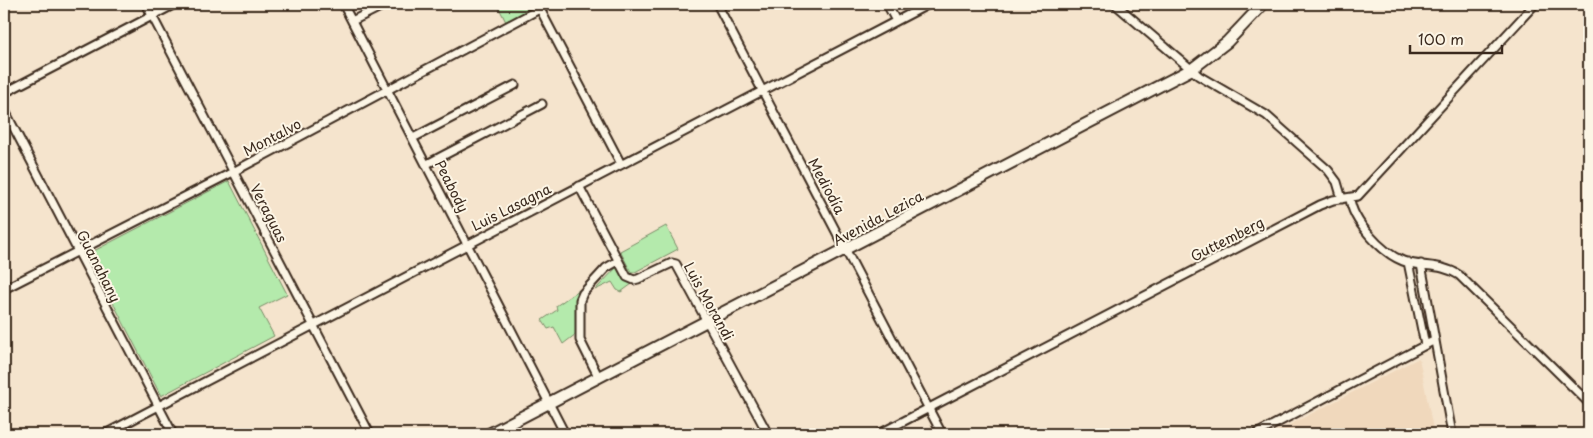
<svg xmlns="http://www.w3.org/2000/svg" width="1593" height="438" font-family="'Playpen Sans',sans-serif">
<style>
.built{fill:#f0d8bc}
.green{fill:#b4eaac;stroke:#788a65}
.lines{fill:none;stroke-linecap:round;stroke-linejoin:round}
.street-casing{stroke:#3b2a1e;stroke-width:11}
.secondary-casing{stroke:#3b2a1e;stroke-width:14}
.street{stroke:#fcf5e5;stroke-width:7}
.secondary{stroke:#fcf5e5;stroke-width:10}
.labels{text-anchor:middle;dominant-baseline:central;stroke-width:4;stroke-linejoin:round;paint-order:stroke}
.street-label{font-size:14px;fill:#3b2a1e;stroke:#fcf5e5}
</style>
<rect width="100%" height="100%" fill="#f5e4cd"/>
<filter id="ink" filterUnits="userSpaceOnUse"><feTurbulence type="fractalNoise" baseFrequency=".02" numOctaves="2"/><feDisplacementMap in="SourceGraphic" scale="10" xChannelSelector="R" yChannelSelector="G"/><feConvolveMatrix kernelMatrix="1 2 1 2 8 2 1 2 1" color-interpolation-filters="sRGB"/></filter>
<g filter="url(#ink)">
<path class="built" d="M1419,358L1434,434H1272Z"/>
<path class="green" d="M497,4H540L541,5L506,22Z
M229,181L287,294L259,308L274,336L161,396L88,254Z
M666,226L678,249L635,272H631L620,251Z
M618,266L632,284L621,292L617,290L612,282L595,290Z
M579,290L576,334L563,344L554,327L548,329L542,320L557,310L556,306Z"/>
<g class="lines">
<defs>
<path id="street" d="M146,4L370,434
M343,4L565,434
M717,4L942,434
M887,4L896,21
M1115,4L1199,76L1266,115L1328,170L1337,182L1342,199
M540,9L621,164
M352,21L386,4
M4,93L175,4
M4,109L173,434
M413,138L515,85
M427,164L542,104
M579,186L627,277L634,280L638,279L672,263L676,264L768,434
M1350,198C1352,221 1382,253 1403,261C1422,268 1441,263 1459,275L1589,403
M1408,262L1425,345
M1421,264L1452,434
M4,289L233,172L549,4
M599,378L580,340V300L583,293L606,268L618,261
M105,434L929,4
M879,434L1320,205L1333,200L1358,196L1535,4
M1256,434L1435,340"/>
<path id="secondary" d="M489,434L1192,69L1227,42L1263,4"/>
</defs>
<use href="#street" class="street-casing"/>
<use href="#secondary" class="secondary-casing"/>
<use href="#street" class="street"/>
<use href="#secondary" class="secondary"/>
</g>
</g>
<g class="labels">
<g class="street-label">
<text transform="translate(272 137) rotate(-28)">Montalvo</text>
<text transform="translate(452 186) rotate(63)">Peabody</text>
<text transform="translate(827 186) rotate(62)">Mediodía</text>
<text transform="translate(511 207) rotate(-27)">Luis Lasagna</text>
<text transform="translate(269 213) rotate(63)">Veraguas</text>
<text transform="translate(878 218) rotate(-28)">Avenida Lezica</text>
<text transform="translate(1227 239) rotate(-27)">Guttemberg</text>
<text transform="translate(99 266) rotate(63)">Guanahany</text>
<text transform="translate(709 301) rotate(61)">Luis Morandi</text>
</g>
</g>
<rect width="1593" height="438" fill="none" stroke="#fcf5e5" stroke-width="20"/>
<rect x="10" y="10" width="1573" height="418" fill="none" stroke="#3b2a1e" stroke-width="2" filter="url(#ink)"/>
<path d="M1410 45v8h92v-8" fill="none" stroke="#3b2a1e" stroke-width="2.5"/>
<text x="1418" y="45" font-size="15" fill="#3b2a1e" stroke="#fcf5e5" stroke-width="4" paint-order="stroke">100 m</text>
</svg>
